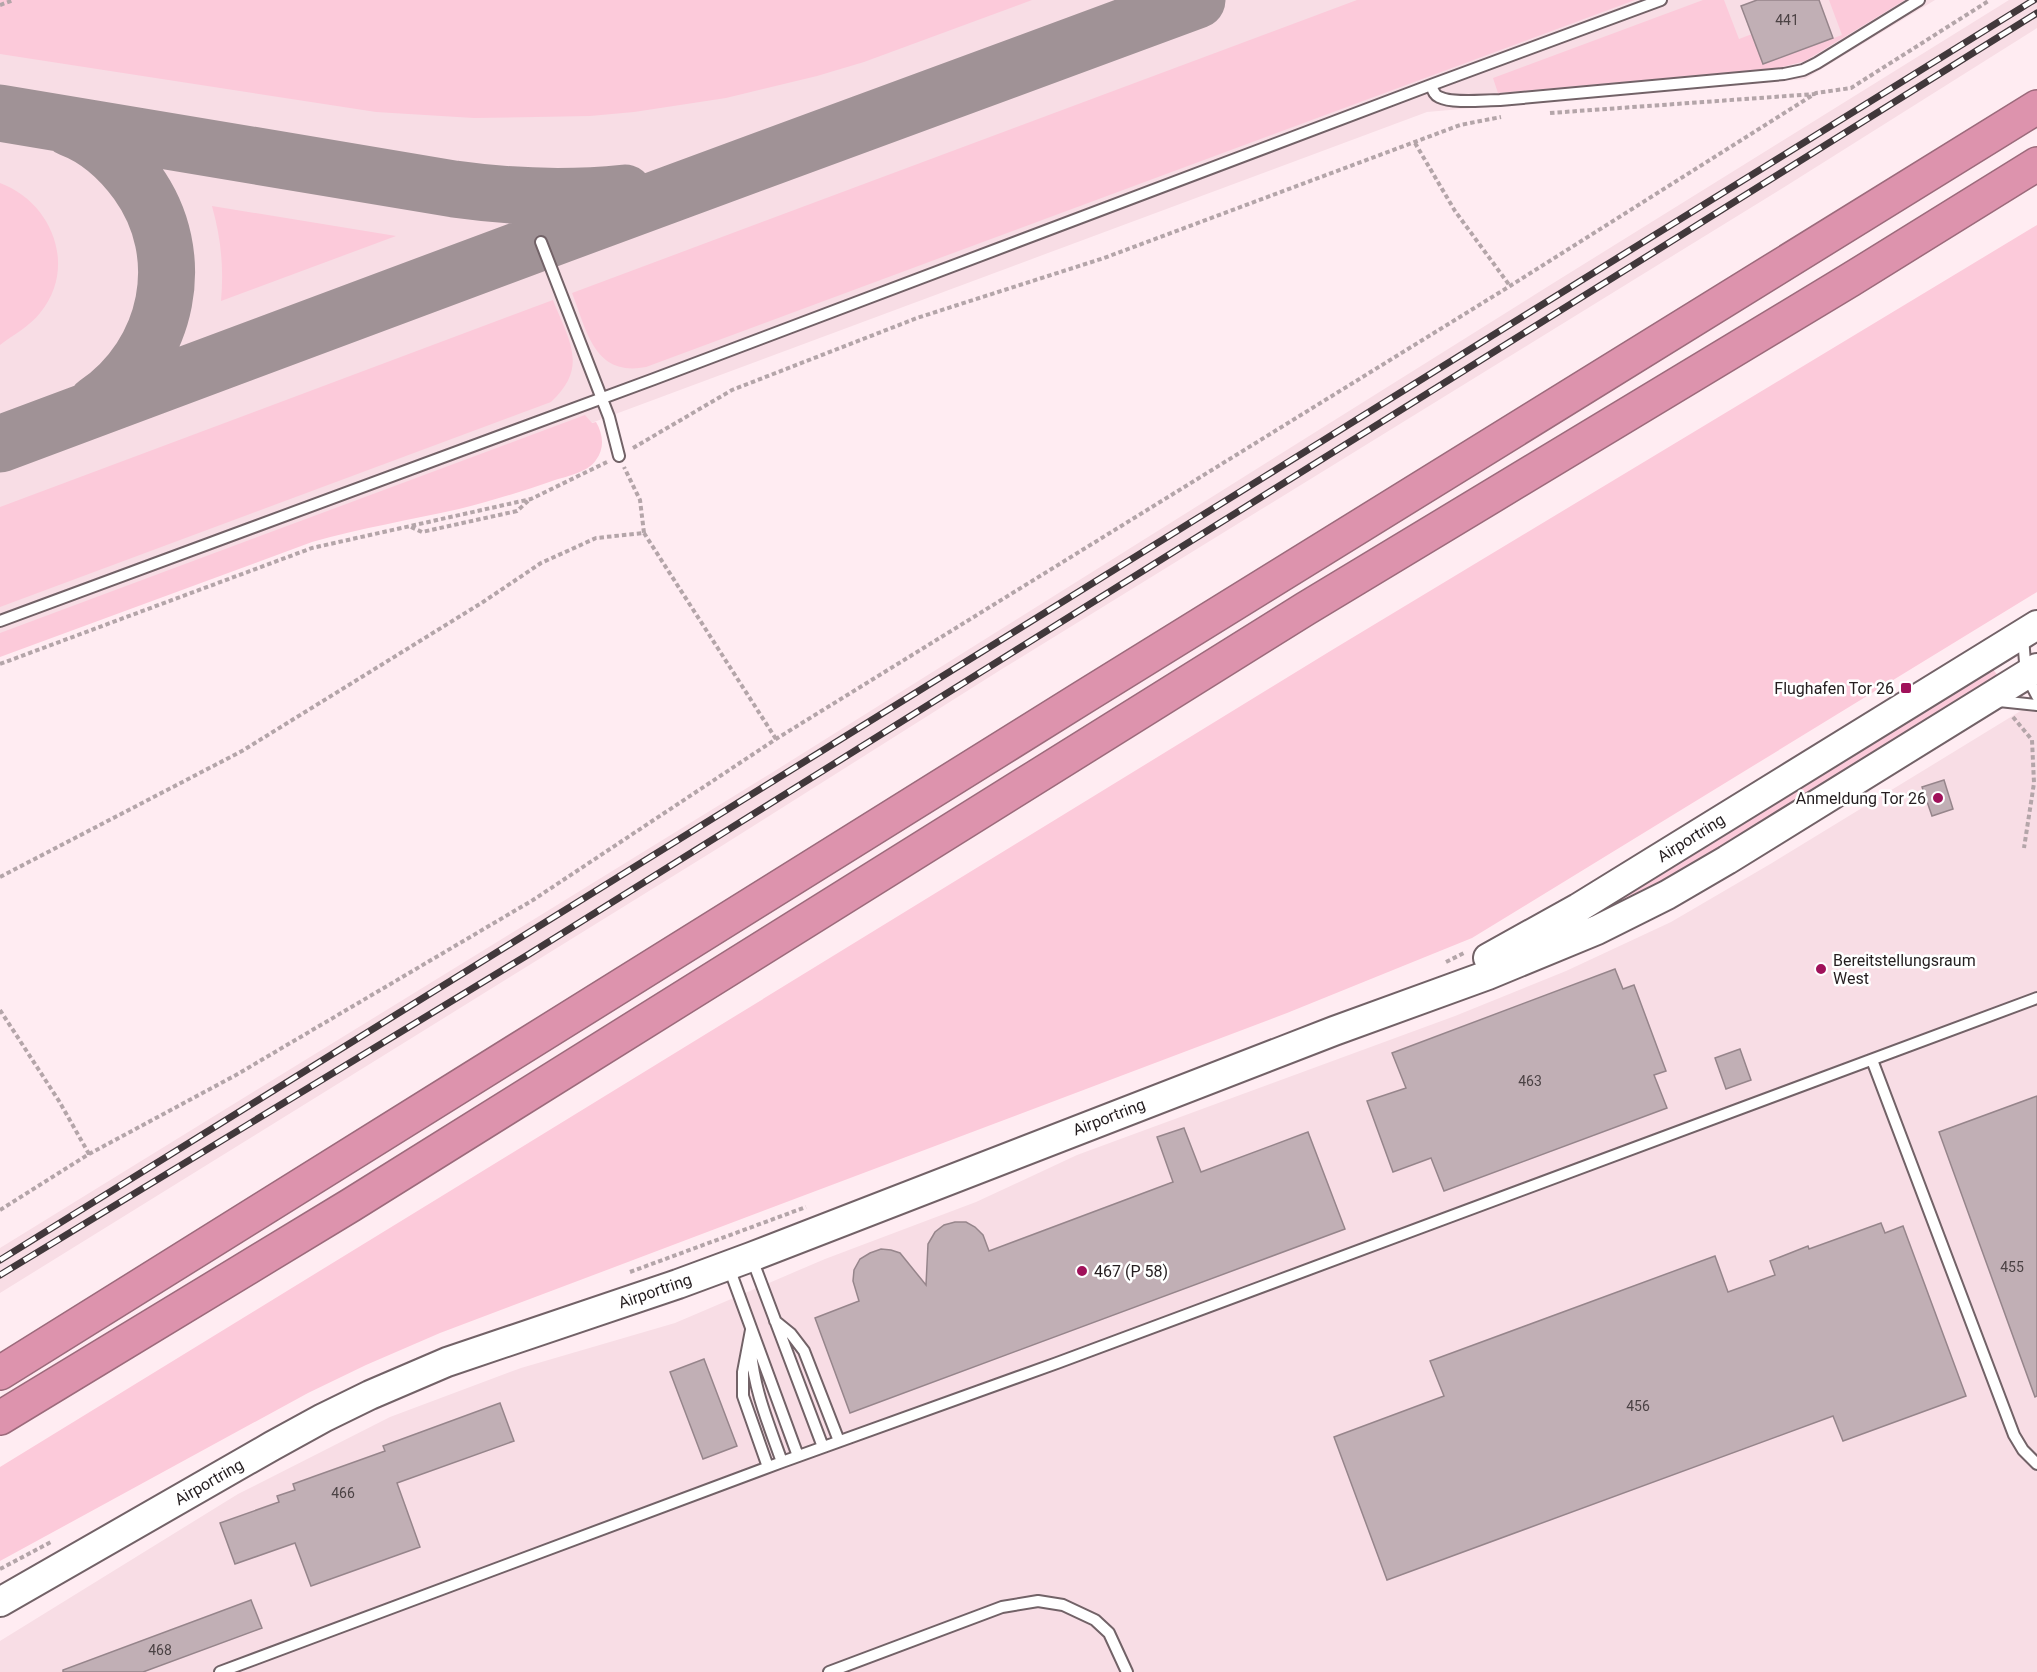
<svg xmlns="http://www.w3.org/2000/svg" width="2037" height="1672" font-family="Roboto,sans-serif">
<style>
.built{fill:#f8dde5}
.green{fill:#fccada}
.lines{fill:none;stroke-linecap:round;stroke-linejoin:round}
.taxiway{stroke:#a09296;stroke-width:57}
.building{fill:#c1afb5;stroke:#96858b;stroke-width:1.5}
.service-casing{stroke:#726267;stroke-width:14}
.tertiary-casing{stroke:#726267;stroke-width:32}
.motorway-casing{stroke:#9c6a7b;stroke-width:36}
.path{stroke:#b4a5a9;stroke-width:4;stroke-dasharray:4.5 3;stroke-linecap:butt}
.service{stroke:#fff;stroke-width:10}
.tertiary{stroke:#fff;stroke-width:28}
.motorway{stroke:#dd93ad;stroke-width:33}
.rail-casing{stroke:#41383b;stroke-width:7}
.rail{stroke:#fff;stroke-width:4.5;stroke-dasharray:14;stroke-linecap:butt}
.poi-dot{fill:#a0115a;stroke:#fff;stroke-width:2}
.labels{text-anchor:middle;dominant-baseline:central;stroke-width:5;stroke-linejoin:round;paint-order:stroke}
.number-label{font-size:14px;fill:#4b4244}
.poi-label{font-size:16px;fill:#241d1f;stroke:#fff;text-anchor:end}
.street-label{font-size:16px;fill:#241d1f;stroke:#fff}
</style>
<rect width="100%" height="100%" fill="#ffecf2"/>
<path class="built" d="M0,0H1935L1805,79L1427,112L0,643Z
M2009,0H2037V28L1786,186L1002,669L712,852L0,1293V1248L773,772L1547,287Z
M2037,701V1672H0V1641L238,1494L390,1417L521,1368L675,1323L825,1259L976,1202L1077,1155L1455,1016L1566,971L1671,922L1772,863Z"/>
<path class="green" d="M0,0H1032L864,62L817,76L726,98L634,112L590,116L474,118L376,112L0,54Z
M1357,0H1635L646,367C594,377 587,331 572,293Z
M1703,0H1724L1739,39L1752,34L1763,64L1842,35L1829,0H1905L1805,61L1778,68L1498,93L1493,78Z
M0,183C52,202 78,267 40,313C30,326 13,335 0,345Z
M212,206L396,236L221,301C224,268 221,238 212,206Z
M2037,225V592L1472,938L1287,1013L440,1333L366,1365L308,1393L0,1561V1467L1332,650Z
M553,300C569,341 589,367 551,402L0,607V507Z
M585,415L592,423L596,422C603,434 605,448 596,460C588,472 568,476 555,480C524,491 491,501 459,509C410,520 361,528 312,542L0,657V633Z
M1991,667L1999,677L1638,898L1544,940Z"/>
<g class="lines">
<path class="taxiway" d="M0,113L454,189C511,197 567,199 625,193
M70,128C97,138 120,159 137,182C190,255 169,354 96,404
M0,444L541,242L1197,0"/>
</g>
<path class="building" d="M1757,0H1819L1833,38L1763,64L1741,6Z
M1944,780L1953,809L1932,816L1922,787Z
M1615,969L1623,989L1634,985L1666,1071L1654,1075L1667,1108L1444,1191L1431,1158L1393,1172L1367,1101L1406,1088L1392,1053Z
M1740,1049L1751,1080L1726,1089L1715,1058Z
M2037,1096V1396L2035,1397L1939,1132Z
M1184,1128L1201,1172L1308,1132L1345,1229L850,1413L815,1318L859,1301L853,1281L854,1270L860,1259L870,1253L881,1249L891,1250L900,1253L926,1285L928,1244L935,1232L944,1225L955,1222H966L975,1227L983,1235L989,1251L1173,1182L1157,1137Z
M1881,1223L1885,1233L1903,1226L1966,1396L1843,1441L1833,1416L1387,1580L1334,1437L1444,1396L1430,1361L1715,1256L1728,1292L1775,1275L1770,1261L1808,1246L1809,1249Z
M704,1359L737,1446L703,1459L670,1372Z
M500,1403L514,1441L397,1483L420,1547L311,1586L295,1543L235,1564L220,1523L279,1502L277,1496L295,1490L293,1484L385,1451L383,1446Z
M251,1600L262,1628L143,1672H63V1670Z"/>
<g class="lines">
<defs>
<path id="service" d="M1431,85C1433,90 1434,95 1439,97C1453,104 1484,100 1500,100L1784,74L1803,70L1817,63L1919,0
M541,242L609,417L619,456
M0,621L654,379L1431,85L1661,0
M2023,637L2026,675L2037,696
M1999,701L2037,705
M1872,1060L2014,1435L2023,1450L2037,1464
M752,1259L823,1447
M728,1265L798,1456
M775,1321L791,1334L804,1351L839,1441
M751,1330L743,1372V1396L768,1467
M751,1351C754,1390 769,1425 782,1462
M220,1672L782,1462L1057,1363L2037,998
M829,1672L1002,1607L1038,1601L1063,1605L1095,1620L1109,1633L1127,1672"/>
<path id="tertiary" d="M1488,958L1578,908L2037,625
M0,1602L272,1446L323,1418L370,1395L447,1362L678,1284L751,1257L1334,1031L1488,975L1597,930L1667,895L1727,860L2037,668"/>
<path id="motorway" d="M0,1373L1082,698L2037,107
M0,1418L351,1205L1305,609L1850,280L2037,164"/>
</defs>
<use href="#service" class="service-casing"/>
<use href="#tertiary" class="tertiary-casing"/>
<use href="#motorway" class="motorway-casing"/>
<path class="path" d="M0,5L14,0
M1550,113L1815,94
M1415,143L1455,211L1510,286
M633,448L732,390L917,318L1104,258L1460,125L1501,117
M411,527L422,532L517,511L528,501
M644,533L776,739
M0,664L312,548L531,499L607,462
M2013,717L2032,740L2034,783L2024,848
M0,877L242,751L483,602L541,563L596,538L644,533L640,500L624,467
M1446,962L1466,952
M0,1010L59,1101L89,1154
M0,1210L89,1154L236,1075L533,900L776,739L1510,286L1816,93L1851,88L1990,0
M630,1272L806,1207
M0,1569L51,1542"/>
<use href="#service" class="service"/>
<use href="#tertiary" class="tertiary"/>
<use href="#motorway" class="motorway"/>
<defs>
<path id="rail" d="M0,1260L2034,0
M0,1275L526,956L2037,13"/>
</defs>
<use href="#rail" class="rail-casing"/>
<use href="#rail" class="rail"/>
</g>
<g class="poi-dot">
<rect x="1900" y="682" width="12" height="12" rx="3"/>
<circle cx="1938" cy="798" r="6"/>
<circle cx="1821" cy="969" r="6"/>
<circle cx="1082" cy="1271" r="6"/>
</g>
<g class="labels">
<g class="number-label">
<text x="1787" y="20">441</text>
<text x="1530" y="1081">463</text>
<text x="2012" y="1267">455</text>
<text x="1638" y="1406">456</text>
<text x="343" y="1493">466</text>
<text x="160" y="1650">468</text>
</g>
<g class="poi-label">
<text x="1894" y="688">Flughafen Tor 26</text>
<text x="1926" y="798">Anmeldung Tor 26</text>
<text x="1833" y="960" text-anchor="start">Bereitstellungsraum<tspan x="1833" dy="18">West</tspan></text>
<text x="1094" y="1271" text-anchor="start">467 (P 58)</text>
</g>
<g class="street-label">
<text transform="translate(1691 838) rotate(-32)">Airportring</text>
<text transform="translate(1109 1117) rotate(-21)">Airportring</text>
<text transform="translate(655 1291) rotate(-19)">Airportring</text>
<text transform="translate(209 1482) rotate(-30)">Airportring</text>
</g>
</g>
</svg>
